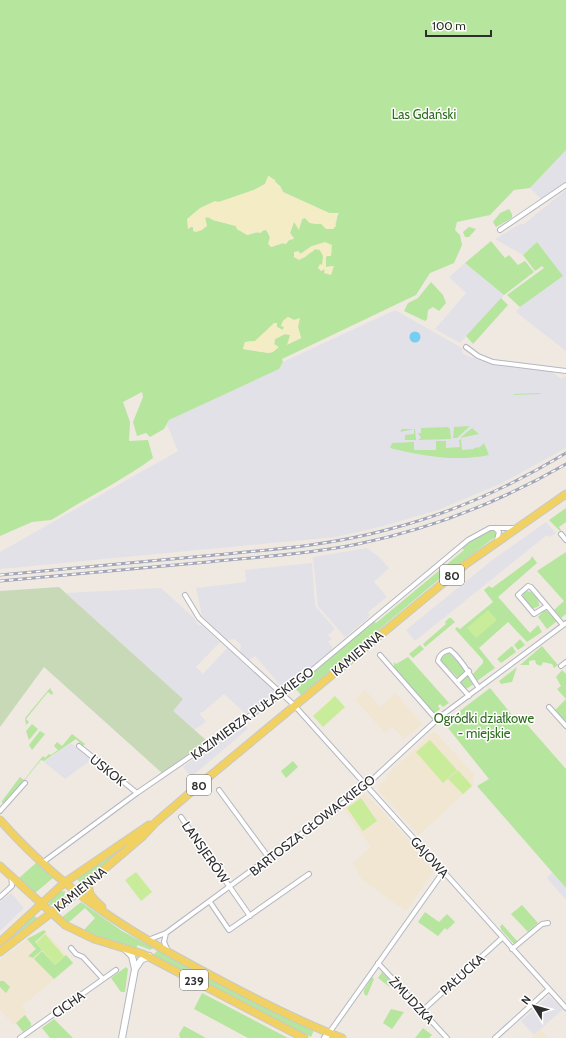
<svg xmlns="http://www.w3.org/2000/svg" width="566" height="1038" font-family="Cabin,sans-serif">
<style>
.industrial{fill:#e3e1e8}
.education{fill:#f0e6d1}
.green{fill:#b6e59e;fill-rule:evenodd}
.sand{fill:#f3ecc5}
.cemetery{fill:#c8d9b8}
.pitch{fill:#c9ec9a}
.water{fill:#75cff0}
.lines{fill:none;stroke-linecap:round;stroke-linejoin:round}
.street-casing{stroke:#b4b7c1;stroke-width:6}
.secondary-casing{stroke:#b4b7c1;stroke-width:8}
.primary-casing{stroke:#c9c9c9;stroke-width:9}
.street{stroke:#fff;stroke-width:4}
.secondary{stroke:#fff;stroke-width:6}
.primary{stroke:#f2d163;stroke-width:7}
.rail-casing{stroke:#a3a6b8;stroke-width:3}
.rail{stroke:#fff;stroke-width:1.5;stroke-dasharray:4.5;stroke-linecap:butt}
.labels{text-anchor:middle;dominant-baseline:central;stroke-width:3;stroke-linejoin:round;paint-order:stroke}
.shield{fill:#fff;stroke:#6d6d6d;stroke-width:1}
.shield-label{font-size:12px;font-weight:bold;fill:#2e2e2e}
.park-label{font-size:13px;fill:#2c6e1b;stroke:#fff}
.street-label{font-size:13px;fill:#2e2e2e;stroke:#fff}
</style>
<rect width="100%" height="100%" fill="#efe9e1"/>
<path class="industrial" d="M566,150V181L541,199L530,188Z
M566,190V351L516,312L520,307L562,276L537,242L523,255L495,239L520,224H524Z
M465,263L504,295L460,343L435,329L466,293L449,277Z
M395,310L462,348L463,354L492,365L551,371L561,379L566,376V448L500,484L438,510L383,526L336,537L0,569V552L178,451L167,425L168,420L279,369L283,362Z
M546,522L556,533L549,537L547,535L415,641L406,630L491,561Z
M367,548L378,556L389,568L374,582L387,597L368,612L370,615L367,619L345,637L318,606L313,557Z
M312,563L315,606L335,629L328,635L332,639L328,642L332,646V650L286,687H282L255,656L249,660L240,652L241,645L234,639L227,640L202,616L196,588L246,582L245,570Z
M161,588L194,618L197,624L202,626L220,642L196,667L203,674L227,648L273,690L274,693L246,714L224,694L203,712L199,713L206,722L194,730L172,711L183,699L66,593Z
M244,724L248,729L191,777L183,767Z
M71,743L91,760L65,779L44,762Z
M552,872L566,888V900L547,878Z
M11,893L24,908L0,931V902Z
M549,996L563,1009L534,1035L521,1021Z"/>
<path class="education" d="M365,690L380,707L395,693L422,724L404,739L392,726L385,733L355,699Z
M434,731L474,774L473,785L419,835L378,790L382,781L383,782L388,777L387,775Z
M365,793L433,866V872L406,911L362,880L353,863L371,847L343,808Z
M44,930L74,963L22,1006L27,1013L14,1025L0,1010V960L27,939Z
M540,1029L548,1038H532L534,1035Z"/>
<path class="green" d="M0,0H566V150L530,188L514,190L490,215L457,222L455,230L460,235L462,245L454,263L430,273L416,295L282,359L283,362L279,369L169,420L164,429L150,437L146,433L137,436L133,422L143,397L142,392L123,402L130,422L129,441L148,440L153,458C123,480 90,496 58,516L51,520L32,522L0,536ZM269,176L280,186L283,192L329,213H338L336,223L317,224L310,223L305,218L302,219L300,225L294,221L290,233L294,238L289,240L286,244L283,243L271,247L269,232L266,230L247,235L237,229L236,226L213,220L208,217L205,218L207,226L194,228L190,226L219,202L254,190L265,184ZM312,246L332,252L326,257V267L333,266L331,270L324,272L326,270L323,269V255L320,250L315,249L312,252L294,257L298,251L300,254ZM288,317L294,320L299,319L298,327L301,338L290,343V335L285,334L275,339L274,345L278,347L269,353L243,349L245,342L255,341L277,327L283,330L284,326H281L283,321Z
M509,209L512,214V218L496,227L493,222L500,213Z
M469,227L476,229L469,237H465L463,232Z
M491,241L505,258L509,255L518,265L525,261L534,272L504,295L465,263Z
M537,242L563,276L520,307L507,295L544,268L542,266L535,271L523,255Z
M431,282L443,295L446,303L439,311L433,307L428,310L427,319L425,321L404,311L408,303L418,298Z
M501,298L508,305L473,344L466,336Z
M541,393L539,394L513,395L515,394Z
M470,426L457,438H453L454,427Z
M448,427L450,429L451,439L418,440L421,438L418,433H421V428Z
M472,428L479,434L460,438Z
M402,429H415L416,440H405V435L414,434V429L400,432Z
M463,439L461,440L462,450L474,449V448L480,447L484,443L489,455C455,462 422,456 390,448L392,443L414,442V450H436V441H446V448L460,447L459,440Z
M566,508V522L559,527L561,530L560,531L549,520Z
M491,530L496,532L495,537L437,581L301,695L295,688L374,621L376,623L464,550L462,548L479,535Z
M566,552V614L561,618L554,610L564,601L537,571Z
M532,556L537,563L498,597L530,633L538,625L542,632L527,642L508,622L479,648L495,668L477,681L473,674L483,663V660L455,629L457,627L460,629L493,602L484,590L489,586L492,588L530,560Z
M526,591C533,591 540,600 539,606L532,609L523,599V592Z
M545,609L557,621L547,629L538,617Z
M449,618H451L455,622L425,647L423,644L446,624L445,622Z
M520,639L525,645L518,650L514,645Z
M420,645L424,649L413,658L409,654Z
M512,646L516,652L501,663L497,659Z
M542,646L558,665L554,668L552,664L543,662L541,666L536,664L535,660L529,661V665H520Z
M448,652L466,671L458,678L440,660Z
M408,657L449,703L443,707L440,704L438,706L440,709L434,714L394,668V662L396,664Z
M517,667L512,682L501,684L499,681Z
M562,670L566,674V723L555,710L566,699L557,689L561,686L556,677Z
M468,675L474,684L466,689L459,682Z
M50,688L53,693L52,695L48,692L26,719L29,722L26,725L25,718Z
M490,688L521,726L523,720L566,769V888L477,786L489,779L444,723Z
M32,724L38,729L29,740L26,731Z
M40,731L45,734L32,750L29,745Z
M72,734L85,744L83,746L76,739L44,761L41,760L6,803H2V801L20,777L24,780L43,756L45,758L49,754L51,755L58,750L54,746L57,742L62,746Z
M293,761L298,767L286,778L281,771Z
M146,829L82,885L77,879L125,846Z
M36,863L53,878L35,893L19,878Z
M65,891C65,898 56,906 49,905C49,898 59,891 65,891Z
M81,902L122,931L153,948L150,950L138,945L136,948L83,931L95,918L85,908L68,923L61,918Z
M522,905L538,923L528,932L511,914Z
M425,912L439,922L447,914L455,922L447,930L445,928L438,936L418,922Z
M32,915L38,918L0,947V945Z
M502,924L518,942L515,945L502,931L500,927Z
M44,930L46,932L35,942L42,950L33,958L28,956L36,949L27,939Z
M141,949L154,954L158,950L281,1015L314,1030L311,1037L265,1015Z
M42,951L55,965L66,955L73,963L54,979L34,959Z
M126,967L128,969L125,992H121L111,978Z
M382,972L393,983L390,987L378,978Z
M372,977L374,979L367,996L364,994V990Z
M0,981H4L10,987L6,993L0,987Z
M202,993L288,1038H248L194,1009Z
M391,1009L404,1012L392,1029L383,1023Z
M25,1015L31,1023V1026L23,1032L16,1023Z
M54,1019L73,1038H50L42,1028Z
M184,1026L206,1038H180L179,1034Z
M423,1028L432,1035L429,1038H415Z"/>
<path class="sand" d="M268,176L275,180V183L280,186L283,192L329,213H339L335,219L336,226L333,229H326L321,224L310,223L305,218L302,219L299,230L294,222L290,233L294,239L289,240L285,244L283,243L271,247L268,244L270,237L266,230H263L261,233L255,232L248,235L237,229L236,226L213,220L208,217L205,218L207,226L202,230L196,232L193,231V226L188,229L187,219L200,208L215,201L219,202L254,190L265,184Z
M325,242L332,245L331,256H327L326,257V267L334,266L331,275L324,273L325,269L321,271L318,268L320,264L322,265L323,256L320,250L315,249L305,257L299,260L294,257V252L298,251L301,254L312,246Z
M288,317L294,320L300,318L298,327L301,338L287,345L290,335L285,334L275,339L274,344L279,347L273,352L269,353L243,349L245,342L255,341L274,323H277V327L283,330L284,327L281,326L283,321Z"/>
<path class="cemetery" d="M59,587L183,699L173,711L207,741L162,773L44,667L0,727V591Z"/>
<path class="pitch" d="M488,610L497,620L476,638L467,628Z
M335,696L345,707L323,727L313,716Z
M430,740L457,770L443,783L416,752Z
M458,770L472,786L463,794L448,779Z
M361,798L377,821L363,831L347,808Z
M136,872L152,892L141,901L125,880Z
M45,934L64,956L55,965L36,943Z"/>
<path class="water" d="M409.5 337a5.5 5.5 0 1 1 11 0a5.5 5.5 0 1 1-11 0Z"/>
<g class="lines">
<defs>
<path id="street" d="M500,230L566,185
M466,347L478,356L493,362L566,371
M495,528L499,532L497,540
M561,534L566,540
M185,595L199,618L294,705L566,1008
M547,606L534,614L518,595L528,586L531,587L563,625
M380,655L437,720
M561,666L566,662
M457,682L469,671
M469,696L438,661C439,655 444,651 450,650C463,660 469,675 479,688
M549,707L566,726
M79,746L137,793
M219,790L269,858
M0,811L25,783
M181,817L250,916
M42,863L137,793L293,686L468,540L490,528H515
M0,897L12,886L11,876
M210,902L229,930L309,874
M166,933L164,942L168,951
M148,940L166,933L361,790L441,716L566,623
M71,948L76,954L83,957L103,979
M512,949L542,924L548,923
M378,963L447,1038
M422,1011L502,938
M329,1033L443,872
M20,1038L116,970
M495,1038L549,989"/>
<path id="secondary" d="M135,969L141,960L149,956
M122,1038L135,969L132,956L124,948
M325,1038L329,1033"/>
<path id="primary" d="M0,820C65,893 130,933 216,978C257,1000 298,1021 342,1038
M0,866L65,925L94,939L143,954L304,1038
M90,881C86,894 93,898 102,907
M0,942L64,883L149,825
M0,952L68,900L143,836L156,822L205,780L466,564L566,494"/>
</defs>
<use href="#street" class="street-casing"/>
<use href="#secondary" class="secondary-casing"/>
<use href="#primary" class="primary-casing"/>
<use href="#street" class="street"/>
<use href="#secondary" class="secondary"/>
<use href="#primary" class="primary"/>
<defs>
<path id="rail" d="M0,575C68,569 136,562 204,556C266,550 327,546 386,530C450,514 510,487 566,453
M0,581C69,575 138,568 208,562C258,557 308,554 358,544C430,529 502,501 566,464"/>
</defs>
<use href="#rail" class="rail-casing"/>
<use href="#rail" class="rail"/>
</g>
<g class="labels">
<g class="shield">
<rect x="440" y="565" width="24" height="20" rx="3"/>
<rect x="187" y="775" width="24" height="20" rx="3"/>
<rect x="180" y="970" width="28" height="20" rx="3"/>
</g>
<g class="shield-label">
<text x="452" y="575">80</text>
<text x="199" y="785">80</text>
<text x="194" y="980">239</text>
</g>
<g class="park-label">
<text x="424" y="114">Las Gdański</text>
<text x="484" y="718">Ogródki działkowe<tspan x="484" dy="15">- miejskie</tspan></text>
</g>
<g class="street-label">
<text transform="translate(357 653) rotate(-40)">KAMIENNA</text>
<text transform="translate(252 713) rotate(-36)">KAZIMIERZA PUŁASKIEGO</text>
<text transform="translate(108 770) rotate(39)">USKOK</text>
<text transform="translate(312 825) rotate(-38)">BARTOSZA GŁOWACKIEGO</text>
<text transform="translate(206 852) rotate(55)">LANSJERÓW</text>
<text transform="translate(430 857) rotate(48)">GAJOWA</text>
<text transform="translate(80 889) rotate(-39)">KAMIENNA</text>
<text transform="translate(462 974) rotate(-42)">PAŁUCKA</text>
<text transform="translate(412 1000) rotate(47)">ŻMUDZKA</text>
<text transform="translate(68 1004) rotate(-35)">CICHA</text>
</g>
</g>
<g transform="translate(534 1006) rotate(307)" stroke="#ffffff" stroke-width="3" paint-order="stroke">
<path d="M0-3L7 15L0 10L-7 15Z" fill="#2e2e2e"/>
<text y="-6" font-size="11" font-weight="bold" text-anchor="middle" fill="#2e2e2e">N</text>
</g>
<path d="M426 30v6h65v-6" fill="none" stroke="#2e2e2e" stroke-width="2"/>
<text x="432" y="30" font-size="12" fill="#2e2e2e" stroke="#ffffff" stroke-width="3" paint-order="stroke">100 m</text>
</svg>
